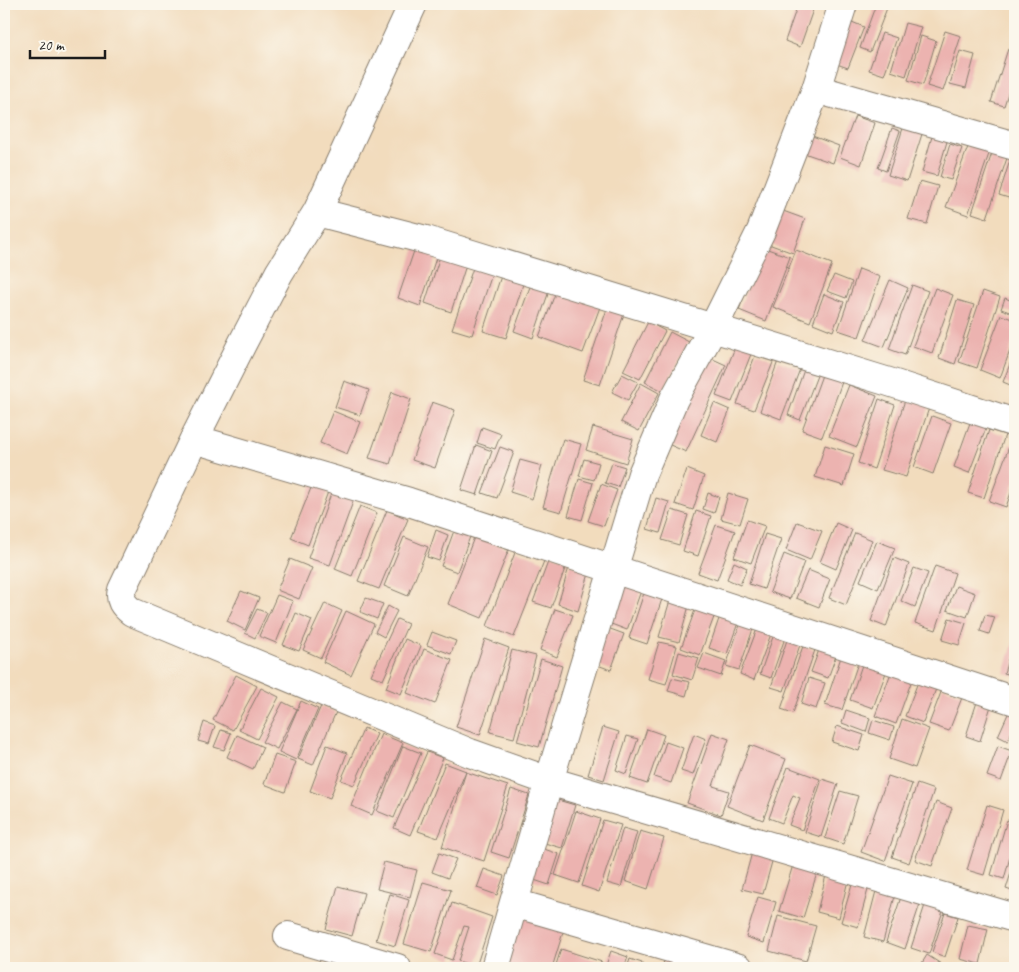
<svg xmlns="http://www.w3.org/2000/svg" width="1019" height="972" font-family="Caveat,sans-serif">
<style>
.building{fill:#ecb3b0}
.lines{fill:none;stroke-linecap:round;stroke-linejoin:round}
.minor-casing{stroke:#877c6c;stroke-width:30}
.minor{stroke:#fff;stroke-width:28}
</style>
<rect width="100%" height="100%" fill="#fbf7ec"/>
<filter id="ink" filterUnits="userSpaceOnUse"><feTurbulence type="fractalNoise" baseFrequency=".02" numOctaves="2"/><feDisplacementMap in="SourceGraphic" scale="10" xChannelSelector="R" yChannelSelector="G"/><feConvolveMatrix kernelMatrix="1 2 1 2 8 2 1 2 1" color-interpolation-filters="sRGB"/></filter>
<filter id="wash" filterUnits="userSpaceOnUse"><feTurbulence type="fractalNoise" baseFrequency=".0096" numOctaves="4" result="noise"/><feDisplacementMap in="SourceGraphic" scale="20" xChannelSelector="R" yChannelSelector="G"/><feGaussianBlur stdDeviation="1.12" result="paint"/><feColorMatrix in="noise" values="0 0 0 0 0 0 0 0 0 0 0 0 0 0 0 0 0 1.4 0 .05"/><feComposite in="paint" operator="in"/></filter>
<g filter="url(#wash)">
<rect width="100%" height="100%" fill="#f2dcbd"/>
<g id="blocks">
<path class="building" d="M798,4H815L800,47L785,41Z
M876,4L887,8L870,52L860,48Z
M847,20L864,27L848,68L831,62Z
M905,23L921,27L906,76L891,71Z
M945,31L961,36L943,91L927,86Z
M882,33L897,38L884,75L869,70Z
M921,36L936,41L923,85L908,80Z
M1008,49L1015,52V71L1004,106L991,102Z
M960,51L975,55L966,88L950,84Z
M855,116L875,123L861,165L840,157Z
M904,125L923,131L907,181L888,175Z
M892,128L900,131L886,171L878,168Z
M933,133L948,138L937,176L922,172Z
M807,134L839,146L833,163L801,152Z
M950,144L962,148L951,180L940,177Z
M969,144L990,151L968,215L946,207Z
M992,153L1007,158L987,218L972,213Z
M1011,157L1015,158V187L1012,199L999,195Z
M920,181L938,186L927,224L908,219Z
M775,208L805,219L793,253L763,242Z
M762,247L790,257L766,321L739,310Z
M415,248L437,255L420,306L398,298Z
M796,250L832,264L810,322L773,307Z
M441,253L467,262L451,312L425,303Z
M473,268L492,274L472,335L452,329Z
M859,269L880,277L859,337L838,330Z
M834,275L852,282L846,298L827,291Z
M501,276L523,284L506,338L483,331Z
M890,280L908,288L884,347L865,340Z
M531,284L549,291L533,338L514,331Z
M912,285L928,291L905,355L889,349Z
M935,288L953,295L932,353L913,346Z
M556,291L600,307L583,353L539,337Z
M983,291L1000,297L977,368L959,362Z
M824,294L844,302L833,331L813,323Z
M1005,298L1015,302V314L1001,309Z
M957,300L974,305L955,364L939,358Z
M609,303L626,308L600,385L583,380Z
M1001,315L1015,320V337L1000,378L980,370Z
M648,322L665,331L640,379L623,371Z
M670,332L689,342L663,391L645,382Z
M739,337L755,344L732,402L716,396Z
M1015,351V387L1003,382Z
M756,353L774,360L754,410L737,404Z
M702,354L726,365L686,452L661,441Z
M778,361L800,369L781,419L760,411Z
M805,367L818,373L800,420L788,415Z
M622,374L638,382L628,400L612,392Z
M822,375L842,382L822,437L802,430Z
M344,381L369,390L360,415L335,407Z
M641,383L659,393L639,431L621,422Z
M849,385L877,396L857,447L829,436Z
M392,392L411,399L390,464L369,458Z
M906,397L930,405L906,477L882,470Z
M879,399L895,405L874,469L858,463Z
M432,402L455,410L435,468L412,460Z
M714,403L730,410L717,442L701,435Z
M333,411L360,422L347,454L320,443Z
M932,416L951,423L933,474L914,467Z
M971,420L987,426L969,473L954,467Z
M482,427L501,434L495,449L477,443Z
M593,427L633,439L626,463L586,450Z
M989,430L1005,435L984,498L968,493Z
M563,439L581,444L561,512L543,507Z
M1010,444L1015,446V481L1006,507L989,501Z
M476,445L492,451L477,495L461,490Z
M825,445L854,454L844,486L815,477Z
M500,447L514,452L497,498L482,493Z
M584,459L599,463L594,480L579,476Z
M520,460L542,466L532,499L510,492Z
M612,463L625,467L618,487L605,483Z
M687,469L704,476L693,510L675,504Z
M315,478L331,484L308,545L291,538Z
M579,479L593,483L582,520L568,516Z
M601,484L617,490L604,526L588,521Z
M332,491L354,499L330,565L308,558Z
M708,493L719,497L714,513L703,509Z
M728,493L748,499L740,524L721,519Z
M656,498L669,502L660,533L647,529Z
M360,506L377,513L352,576L335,569Z
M387,510L408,519L379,589L358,581Z
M672,510L688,515L679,545L662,540Z
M696,511L711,516L698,556L683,551Z
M747,520L765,526L751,563L734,557Z
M797,522L822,531L810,560L786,550Z
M836,523L852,530L836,569L820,562Z
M716,525L735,531L717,580L698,573Z
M455,528L471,534L457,572L441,566Z
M436,530L448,535L439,561L427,557Z
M855,533L872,540L846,605L829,598Z
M765,534L781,539L764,589L749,584Z
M475,535L509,549L482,618L448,604Z
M404,537L428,547L408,596L384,586Z
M877,541L895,548L878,589L860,581Z
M516,550L544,561L514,637L487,626Z
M551,554L568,560L551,608L533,602Z
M784,554L804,562L790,599L770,592Z
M894,558L909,564L886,627L871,621Z
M290,559L312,568L299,599L277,590Z
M734,562L747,568L740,585L727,579Z
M570,564L590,570L578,611L558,604Z
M935,566L955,573L936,630L915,623Z
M914,568L928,573L915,607L901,601Z
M808,570L830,579L819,607L796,598Z
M621,580L642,588L627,630L606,622Z
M956,586L975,593L967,617L947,610Z
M646,587L664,593L647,644L629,638Z
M241,591L259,598L245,630L227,621Z
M277,595L293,601L276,643L259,636Z
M671,597L690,602L679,642L659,637Z
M366,598L383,604L377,619L360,612Z
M698,602L717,609L700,655L681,648Z
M325,603L342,611L321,658L303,650Z
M388,606L397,611L384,637L375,632Z
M257,609L267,613L255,638L245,633Z
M555,609L573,615L557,657L540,650Z
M722,610L740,617L727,654L709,648Z
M346,611L374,624L351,675L323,662Z
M296,613L312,620L299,651L283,645Z
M985,615L995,617L989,634L980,631Z
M949,618L966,623L959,645L942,640Z
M397,619L408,624L383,680L371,675Z
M742,619L755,623L739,670L726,666Z
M605,627L624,634L611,670L592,663Z
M757,629L771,634L754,680L740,674Z
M775,631L786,635L771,678L760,674Z
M432,632L456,641L451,654L427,645Z
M1015,637V676L1004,673Z
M405,639L421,646L401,694L386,688Z
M485,639L509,648L480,735L456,727Z
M787,640L800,645L784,691L771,687Z
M659,642L677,646L666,684L648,679Z
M803,646L815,650L793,713L781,709Z
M820,647L837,653L828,678L811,672Z
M424,649L452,660L435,704L407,693Z
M512,650L536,656L514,738L490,732Z
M843,651L860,657L842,710L825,705Z
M679,652L699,658L692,680L673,674Z
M704,653L726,661L721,676L698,668Z
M541,659L562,666L539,747L517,741Z
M864,659L888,667L873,708L850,700Z
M892,670L913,677L896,724L875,716Z
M921,674L939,681L923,723L905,716Z
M236,675L257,686L233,730L213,720Z
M672,678L690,682L686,696L668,691Z
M809,678L825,683L816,709L801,704Z
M943,687L963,695L949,731L929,724Z
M261,688L279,697L257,739L239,730Z
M301,701L318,709L296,760L279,752Z
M283,702L297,709L277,749L262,742Z
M977,702L991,706L980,741L966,736Z
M1012,705L1015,706V724L1008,741L998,736Z
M321,706L336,712L313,765L298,759Z
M846,710L870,718L866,732L842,723Z
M902,719L929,729L915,768L889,759Z
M873,720L894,727L890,740L869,733Z
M204,722L215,726L209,744L198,741Z
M837,726L864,735L859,751L832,742Z
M603,727L619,732L604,780L588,775Z
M364,728L377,734L354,785L341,780Z
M647,729L664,735L647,784L630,778Z
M221,730L231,733L224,750L214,747Z
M712,733L729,739L713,786L729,791L721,815L687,803Z
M381,734L403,743L372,815L351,806Z
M694,734L706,739L693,775L681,771Z
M237,735L263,747L253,769L227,757Z
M627,736L638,739L626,774L616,770Z
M666,742L683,748L671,783L654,777Z
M327,745L347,753L330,798L310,791Z
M750,745L786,759L763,820L727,806Z
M403,746L421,753L394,818L377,811Z
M998,746L1012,751L1001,781L987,776Z
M427,752L443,758L410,835L394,828Z
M275,755L296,762L285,792L264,784Z
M445,763L466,771L438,838L418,831Z
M788,767L820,779L802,830L789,825L800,798L793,795L782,823L769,818Z
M466,772L508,786L484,861L442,847Z
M888,776L912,784L885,861L861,852Z
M822,779L838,784L821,837L805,832Z
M917,784L934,790L909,863L892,857Z
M511,789L529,795L509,858L491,852Z
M840,791L858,796L843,844L825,838Z
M554,799L575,805L562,848L541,842Z
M936,802L952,808L932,866L915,860Z
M987,805L1003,810L984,875L967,870Z
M576,811L600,819L579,883L555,875Z
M603,820L621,825L599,892L582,886Z
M1007,820L1015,822V839L1004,879L991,875Z
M623,828L637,832L621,887L607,883Z
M640,831L664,838L648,889L625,881Z
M754,845L775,851L763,894L742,889Z
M541,848L559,854L549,885L531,879Z
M439,853L456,859L448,878L432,872Z
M1015,860V892L1006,889Z
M384,862L417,870L410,897L377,889Z
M793,865L817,873L803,918L779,911Z
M484,869L504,876L497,895L477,888Z
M827,871L849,876L839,918L817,912Z
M854,878L870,882L858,927L841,922Z
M423,882L451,890L431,952L404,944Z
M338,886L364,893L352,936L326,929Z
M876,891L895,896L883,942L864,937Z
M390,894L409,900L395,946L376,940Z
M758,897L776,902L764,943L746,937Z
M901,897L920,904L905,949L886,942Z
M452,903L492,917L476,967L458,961L469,927L464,926L452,960L435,954Z
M925,905L943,911L929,954L911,948Z
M945,913L958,917L945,957L932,952Z
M515,915L564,929L552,968H499Z
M778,916L816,926L806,961L769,951Z
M968,925L988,929L980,964L960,959Z
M561,949L602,962L600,968H555Z
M667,950L688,956L685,968H662Z
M611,951L628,957L624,968H605Z
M927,955L941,964L939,968H919Z
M630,959L642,963L641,968H627Z"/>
</g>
</g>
<g filter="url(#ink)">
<use href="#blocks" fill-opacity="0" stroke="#877c6c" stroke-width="1"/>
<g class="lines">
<defs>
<path id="minor" d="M413,4L317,212L279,273L242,344L194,439L122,590C119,600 123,605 132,612L470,753L549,781L1015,918
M816,89L1015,146
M317,212L426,240L889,382L1015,423
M194,439L409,502L1015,701
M514,903L739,968
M288,936L397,968
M495,968L549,781L642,474L674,399L713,328L761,231L816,89L843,4"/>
</defs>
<use href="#minor" class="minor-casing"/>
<use href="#minor" class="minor"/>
</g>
</g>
<rect width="1019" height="972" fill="none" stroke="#fbf7ec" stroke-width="20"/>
<path d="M30 50v8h75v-8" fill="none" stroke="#1c1c1c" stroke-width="2.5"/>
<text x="38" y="50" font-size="15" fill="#1c1c1c" stroke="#fbf7ec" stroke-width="4" paint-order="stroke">20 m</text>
</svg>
